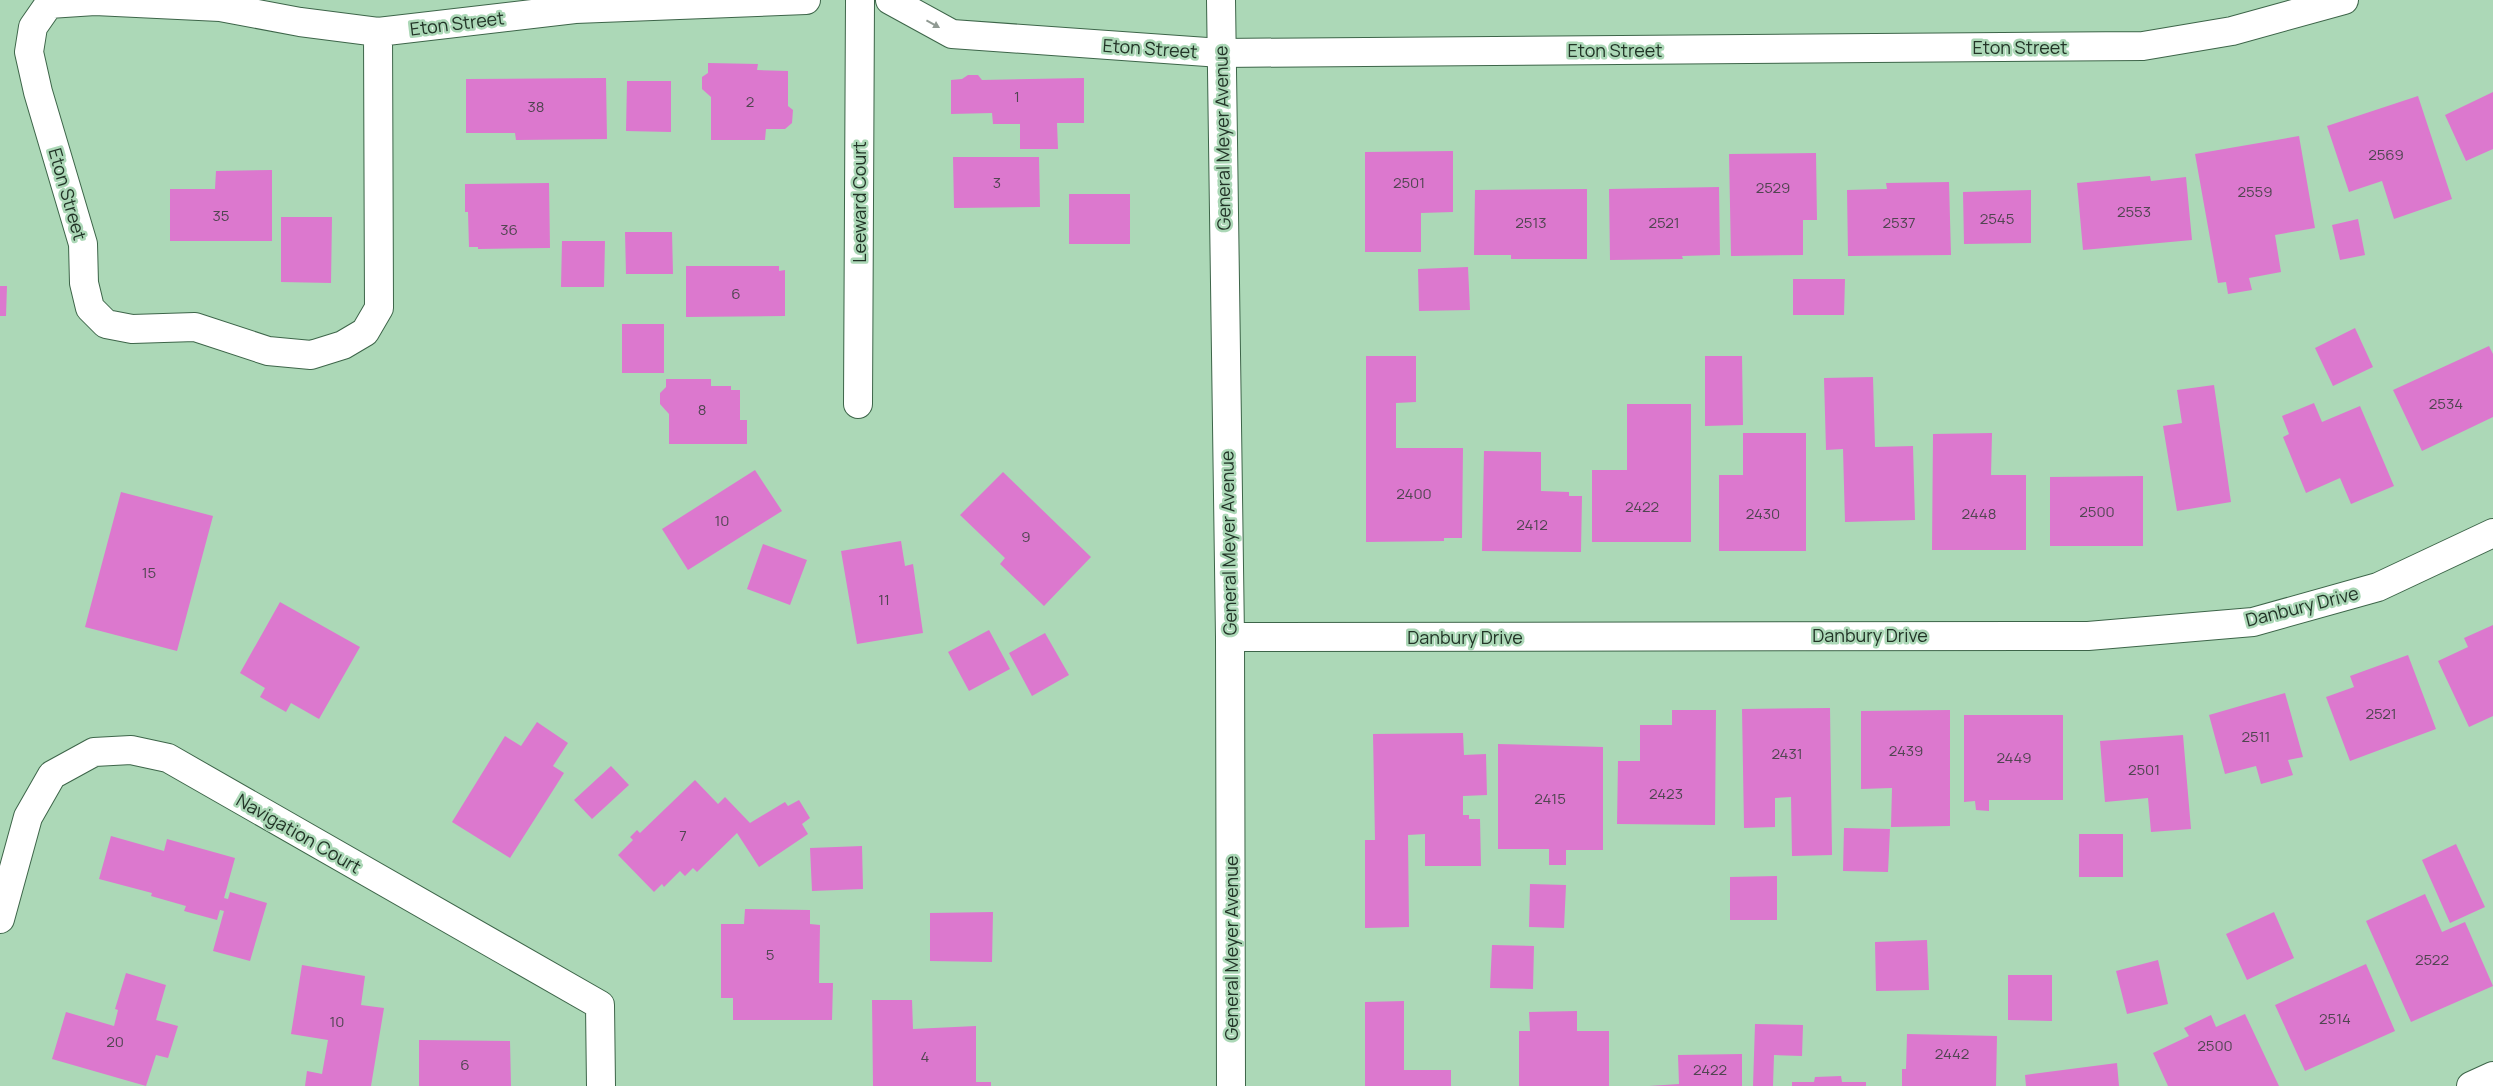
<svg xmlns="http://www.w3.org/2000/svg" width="2493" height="1086" font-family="Manrope,sans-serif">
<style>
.building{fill:#dc78ce}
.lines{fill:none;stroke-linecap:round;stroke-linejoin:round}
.street-casing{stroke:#3d6549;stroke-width:30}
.secondary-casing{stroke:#3d6549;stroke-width:30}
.street{stroke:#fff;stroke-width:28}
.secondary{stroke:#fff;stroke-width:28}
.oneway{fill:#909a93}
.labels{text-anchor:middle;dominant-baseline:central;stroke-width:5;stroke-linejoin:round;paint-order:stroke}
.number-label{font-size:15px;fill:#504551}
.street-label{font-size:18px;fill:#223427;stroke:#acd8b7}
</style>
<rect width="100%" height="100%" fill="#acd8b7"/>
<path class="building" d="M708,63L758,64L757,70L788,71V106L793,110L792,123L785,129H766L765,140H711V97L702,89V77L708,73Z
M968,75H978L982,80L1084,78V123H1057L1058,149H1020V124H993L992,113L951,114V80L962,79Z
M606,78L607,139L516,140L515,133H466V79Z
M627,81H671V132L626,131Z
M2493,92V149L2466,161L2445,115Z
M2418,96L2452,199L2394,219L2382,181L2349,192L2327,126Z
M2299,136L2315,228L2275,235L2281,272L2249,278L2252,290L2228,294L2226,282L2218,283L2195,154Z
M1453,151V212L1421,213V252H1365V152Z
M1816,153L1817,220H1803V255L1731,256L1729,154Z
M953,157H1039L1040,207L954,208Z
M272,170V241H170V189H215L216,171Z
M2150,176L2151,181L2186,177L2192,240L2083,250L2077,183Z
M1949,182L1951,255L1848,256L1847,190L1887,189L1886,183Z
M549,183L550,248L478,249V247H469L468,212H465V184Z
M1719,187L1720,255L1682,256L1683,259L1610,260L1609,189Z
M1587,189V259H1511V255H1474L1475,190Z
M2031,190V243L1964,244L1963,192Z
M1069,194H1130V244H1069Z
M281,217H332L331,283L281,282Z
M2358,219L2365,255L2340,260L2332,225Z
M625,232H672L673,274H626Z
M562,241H605L604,287H561Z
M686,266H779V271L785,270V316L686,317Z
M1468,267L1470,310L1419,311L1418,269Z
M1793,279H1845L1844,315H1793Z
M0,286H7L6,316H0Z
M622,324H664V373H622Z
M2355,328L2373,367L2333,386L2315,348Z
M2489,346L2493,354V417L2422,451L2393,390Z
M1366,356H1416V402L1396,403V448H1463L1462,538H1444V541L1366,542Z
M1705,356H1742L1743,425L1705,426Z
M1873,377L1875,447L1913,446L1915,520L1845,522L1843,449L1826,450L1824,378Z
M666,379H711V386H731V390H740V420H747V444H669V414L660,404V393L666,387Z
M2214,385L2231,502L2177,511L2163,426L2182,423L2177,390Z
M2314,403L2322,422L2360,406L2394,486L2351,504L2340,478L2306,493L2283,437L2289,434L2282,416Z
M1627,404H1691V542H1592V470H1627Z
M1743,433H1806V551H1719V475H1743Z
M1992,433L1991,475H2026V550H1932L1933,434Z
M1484,451L1541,452V491L1569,492V496H1582L1581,552L1482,551Z
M755,470L782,511L688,570L662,529Z
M1003,472L1091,557L1044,606L1000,564L1005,558L960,515Z
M2143,476V546H2050V477Z
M121,492L213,516L177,651L85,627Z
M901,541L905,566L913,564L923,633L857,644L841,551Z
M763,544L807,560L790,605L747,589Z
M280,602L360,647L319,719L291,703L286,712L260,697L265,688L240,673Z
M2493,625V716L2469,727L2438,661L2468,647L2464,638Z
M989,630L1010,669L969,691L948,652Z
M1045,633L1069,675L1032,696L1009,653Z
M2408,655L2436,729L2350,761L2326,697L2354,687L2350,676Z
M2285,693L2303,757L2288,760L2293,775L2261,784L2256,766L2225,774L2209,715Z
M1830,708L1832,855L1792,856L1791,797L1775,798V827L1744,828L1742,709Z
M1672,710H1716L1715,825L1617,824L1618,761H1640V725H1672Z
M1950,710V826L1891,827L1892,788L1861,789V711Z
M1964,715H2063V800H1989V811L1976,810L1975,801L1964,802Z
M537,722L568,743L553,766L564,773L510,858L452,822L505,736L521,746Z
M1463,733L1464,755L1486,754L1487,795L1463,796V815H1469V819H1480L1481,866H1425V834L1408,835L1409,927L1365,928V840H1375L1373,734Z
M2183,735L2191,829L2151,832L2148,798L2105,802L2100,741Z
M1498,744L1603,747V850H1566V865H1549V849H1498Z
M611,766L629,785L592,819L574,800Z
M695,780L718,804L725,797L750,823L785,802L788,806L799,800L810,818L802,824L808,834L759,867L737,833L697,872L693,868L685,876L680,871L664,887L662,884L654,892L618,855L633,840L630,837L637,830L640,833Z
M1844,828L1890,829L1888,872L1843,871Z
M2079,834H2123V877H2079Z
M111,836L164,851L167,839L235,858L224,898L228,899L230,892L267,903L250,961L213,951L224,911L220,910L217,920L184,911L186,906L151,896L152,893L99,879Z
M2456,844L2485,907L2450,923L2422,860Z
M862,846L863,889L812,891L810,848Z
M1777,876V920H1730V877Z
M1530,884L1566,885L1564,928L1529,927Z
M2425,894L2442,932L2465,922L2493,986L2411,1022L2366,921Z
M745,909L810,910V924L820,925L819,983H833L832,1020H733V998H721V924H744Z
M993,912L992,962L930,961V913Z
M2274,912L2294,958L2247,980L2226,934Z
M1927,940L1929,990L1876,991L1875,942Z
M1492,945L1534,946L1533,989L1490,988Z
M2158,960L2168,1004L2127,1014L2116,971Z
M2366,964L2395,1031L2305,1071L2275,1005Z
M302,965L365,976L361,1005L384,1008L371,1086H305L307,1071L322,1074L328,1040L291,1034Z
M126,973L166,985L156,1020L178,1026L168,1058L156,1055L146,1086L52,1059L66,1012L114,1026L118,1010L115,1009Z
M2008,975H2052V1021L2008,1020Z
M872,1000H912L913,1029L976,1026V1082H991V1086H873Z
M1404,1001V1070H1451V1086H1365V1002Z
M1577,1011V1031H1609V1086H1519V1031H1530L1529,1012Z
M2245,1014L2279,1086H2168L2153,1053L2189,1036L2184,1028L2211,1015L2216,1027Z
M1755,1024L1803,1025L1802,1056L1774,1055L1773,1086H1753Z
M1907,1034L1997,1036L1996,1086H1902V1069H1906Z
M419,1040L510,1041L511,1086H419Z
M1742,1054V1086H1649L1679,1084L1678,1055Z
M2117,1063L2119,1086H2026L2025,1075Z
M1841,1076L1842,1082H1866V1086H1792V1082H1814L1815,1077Z"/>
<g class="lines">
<defs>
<path id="street" d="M890,0L952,34L1221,53L2143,46L2232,31L2344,0
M378,32L379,308L365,332L343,345L311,355L268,351L195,327L132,329L106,324L90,308L84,283L83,244L38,92L29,52L33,27L49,4L95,1L220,7L300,22L378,32L575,9L806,0
M858,404L860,0
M1230,637L2088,636L2253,622L2378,587L2493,533
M0,919L28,817L52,775L94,752L131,750L168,758L600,1005L601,1086
M2471,1086L2493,1076"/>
<path id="secondary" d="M1221,0L1230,637L1231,1086"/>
</defs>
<use href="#street" class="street-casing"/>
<use href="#secondary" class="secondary-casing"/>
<use href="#street" class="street"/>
<use href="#secondary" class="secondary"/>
</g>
<defs><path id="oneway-solid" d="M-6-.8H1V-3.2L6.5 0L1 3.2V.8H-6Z" transform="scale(1.25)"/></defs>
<use class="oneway" href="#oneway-solid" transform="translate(933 24) rotate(29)"/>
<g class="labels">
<g class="number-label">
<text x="1017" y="96">1</text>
<text x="750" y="101">2</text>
<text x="536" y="106">38</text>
<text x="2386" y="154">2569</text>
<text x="997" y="182">3</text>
<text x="1409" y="182">2501</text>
<text x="1773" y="187">2529</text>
<text x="2255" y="191">2559</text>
<text x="2134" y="211">2553</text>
<text x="221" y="215">35</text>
<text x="1997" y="218">2545</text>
<text x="1531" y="222">2513</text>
<text x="1664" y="222">2521</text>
<text x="1899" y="222">2537</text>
<text x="509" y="229">36</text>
<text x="736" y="293">6</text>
<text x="2446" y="403">2534</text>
<text x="702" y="409">8</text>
<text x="1414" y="493">2400</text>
<text x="1642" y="506">2422</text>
<text x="2097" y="511">2500</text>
<text x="1763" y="513">2430</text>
<text x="1979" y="513">2448</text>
<text x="722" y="520">10</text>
<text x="1532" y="524">2412</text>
<text x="1026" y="536">9</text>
<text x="149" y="572">15</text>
<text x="884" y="599">11</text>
<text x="2381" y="713">2521</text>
<text x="2256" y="736">2511</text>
<text x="1906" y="750">2439</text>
<text x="1787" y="753">2431</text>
<text x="2014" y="757">2449</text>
<text x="2144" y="769">2501</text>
<text x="1666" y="793">2423</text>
<text x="1550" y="798">2415</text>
<text x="683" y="835">7</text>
<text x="770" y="954">5</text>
<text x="2432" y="959">2522</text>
<text x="2335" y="1018">2514</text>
<text x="337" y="1021">10</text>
<text x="115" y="1041">20</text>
<text x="2215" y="1045">2500</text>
<text x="1952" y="1053">2442</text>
<text x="925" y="1056">4</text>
<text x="465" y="1064">6</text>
<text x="1710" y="1069">2422</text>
</g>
<g class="street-label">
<text transform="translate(457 23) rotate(-7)">Eton Street</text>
<text x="2020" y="47">Eton Street</text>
<text transform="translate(1150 48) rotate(4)">Eton Street</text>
<text x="1615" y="50">Eton Street</text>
<text transform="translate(1222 138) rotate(-91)">General Meyer Avenue</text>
<text transform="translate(68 194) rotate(74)">Eton Street</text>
<text transform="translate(859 202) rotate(-90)">Leeward Court</text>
<text transform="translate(1228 543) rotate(-91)">General Meyer Avenue</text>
<text transform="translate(2302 606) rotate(-14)">Danbury Drive</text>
<text x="1870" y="635">Danbury Drive</text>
<text x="1465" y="637">Danbury Drive</text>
<text transform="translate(299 833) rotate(30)">Navigation Court</text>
<text transform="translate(1231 948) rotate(-90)">General Meyer Avenue</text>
</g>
</g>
</svg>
